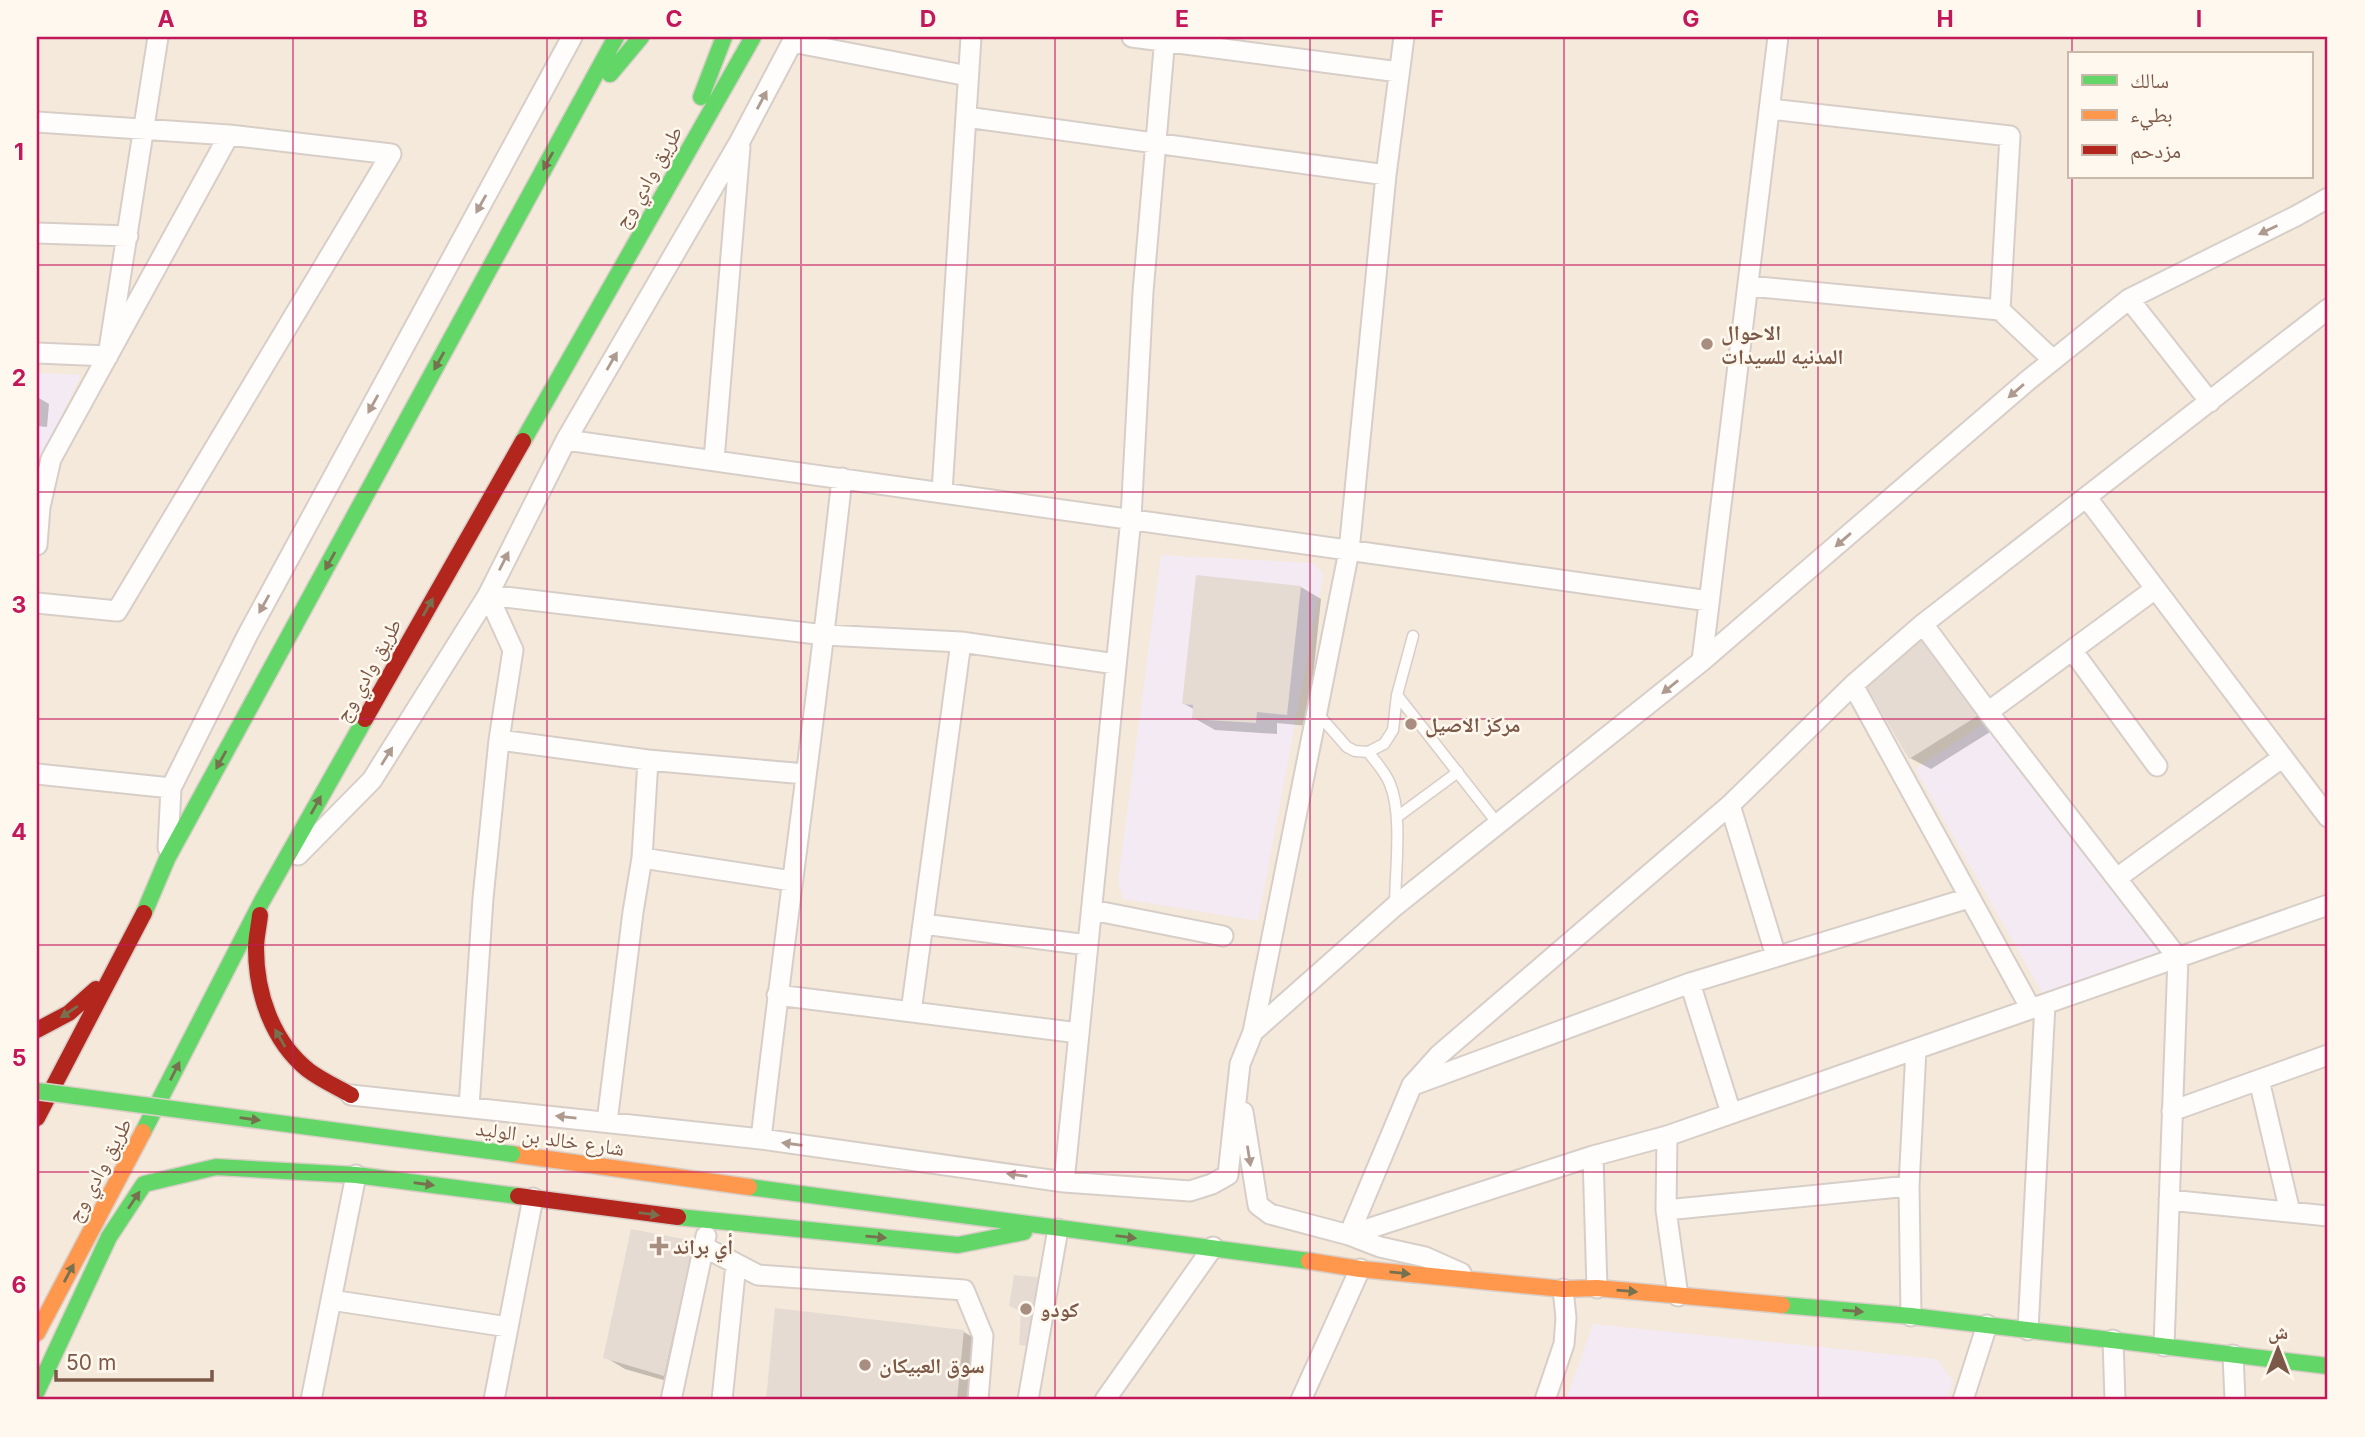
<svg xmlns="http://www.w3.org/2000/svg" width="2365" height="1437" font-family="Inter,'Noto Naskh Arabic',sans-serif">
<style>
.residential{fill:#f5e9db;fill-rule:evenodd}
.education{fill:#f4eaf4}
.shadow{fill:#0003}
.building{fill:#e5dbd3}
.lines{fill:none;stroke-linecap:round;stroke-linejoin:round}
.lane-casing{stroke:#d7cec8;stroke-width:13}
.street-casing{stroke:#d7cec8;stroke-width:23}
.fast-casing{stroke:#d8cec7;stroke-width:19}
.slow-casing{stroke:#d8cec7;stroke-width:19}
.jam-casing{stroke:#d8cec7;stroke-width:19}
.lane{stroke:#fefdfc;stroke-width:10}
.street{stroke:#fefdfc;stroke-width:19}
.fast{stroke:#63d668;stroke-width:16}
.slow{stroke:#ff974d;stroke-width:16}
.jam{stroke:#b3261e;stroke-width:16}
.fast-bridge-casing{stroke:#dad0c8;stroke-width:19;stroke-linecap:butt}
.fast-bridge{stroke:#63d668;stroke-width:16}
.oneway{fill:#af9a8f}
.oneway2{fill:#76714e}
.grid{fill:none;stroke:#c2185b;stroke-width:2;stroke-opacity:0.55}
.poi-dot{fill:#a78e81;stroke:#fff8ee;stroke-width:2.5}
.labels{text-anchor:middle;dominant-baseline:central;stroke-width:5;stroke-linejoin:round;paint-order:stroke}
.street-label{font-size:21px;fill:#7b5847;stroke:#fff8ee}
.poi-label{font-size:21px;font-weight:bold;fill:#7b5847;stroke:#fff8ee;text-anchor:start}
.neatline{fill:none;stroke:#c2185b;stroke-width:2.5}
.grid-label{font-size:23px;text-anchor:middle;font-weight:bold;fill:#c2185b}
</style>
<rect width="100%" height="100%" fill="#f8f3ec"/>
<path class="residential" d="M37,37H2328V1400H37ZM2069,54H2311V177H2069Z"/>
<path class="education" d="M37,373L81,375L43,453L37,506Z
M1161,555L1314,563L1323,574L1258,921L1123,899L1118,881Z
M1984,723L2163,952L2044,996L1915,769Z
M1593,1324L1937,1359L1953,1381L1947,1400H1566Z"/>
<path class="shadow" d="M37,397L49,404L47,427L37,426Z
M1301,587L1321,599L1308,726L1277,723V734L1215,730L1194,718L1195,710L1183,703Z
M1922,633L1998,727L1931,769L1910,758Z
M693,1243L713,1255L684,1386L625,1369L605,1357Z
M777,1310L964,1332L984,1344L978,1400H768Z"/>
<path class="building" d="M1196,575L1301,586L1287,715L1257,712L1256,723L1192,719L1193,705L1182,704Z
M1922,631L1979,715L1909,759L1865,684Z
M631,1229L694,1241L664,1376L603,1358Z
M1014,1275L1043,1278L1031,1346L1019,1345L1021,1311L1009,1306Z
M775,1308L964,1330L957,1400H766Z"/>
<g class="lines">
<defs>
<path id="lane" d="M1397,695L1498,824
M1318,714L1347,747L1355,751L1368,752L1384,744L1393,730L1397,695L1413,636
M1368,752C1376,762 1386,773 1390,784C1403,815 1395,872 1395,906
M1397,817L1458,772"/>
<path id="street" d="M1132,37L1399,72
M792,42L968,76
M1770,109L2010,136L2000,310
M966,117L1386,175
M37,122L229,135L391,154L117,611L37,603
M37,233L128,236
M1749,286L2000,310L2053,360
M2129,299L2210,402
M37,353L108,356L158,37
M566,440L1709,601
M714,460L740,147
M942,492L971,37
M2087,498L2328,817
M37,545L40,507L51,459L229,135
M1923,624L1988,712L2178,958L2164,1346
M2072,650L2157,766
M1702,661L1778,37
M1853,685L2031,1009
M1988,712L2155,589
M499,740L648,760L805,774
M37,774L171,788
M1730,805L1776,956
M168,848L171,788L248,634L572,37
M298,855L372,780L488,595L566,440L740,141L795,37
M642,858L792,881
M2117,878L2283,757
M1092,910L1223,936
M923,924L1088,945
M1690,983L1731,1113
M777,995L1079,1033
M911,1012L961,642
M1253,1032L1395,906L1702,661L2026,382L2129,299L2296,216L2328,198
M2259,1080L2290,1212
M1416,1084L1690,983L1969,898
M351,1095L761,1139L1064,1182L1190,1191L1212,1184L1228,1175L1240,1064L1253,1032L1349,551L1386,175L1404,37
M469,1107L483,898L499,740L513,650L488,595L825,635L961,642L1116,664
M2172,1111L2328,1055
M1243,1112L1258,1205L1270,1214L1349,1235L1380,1247L1425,1257L1461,1273
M607,1122L633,912L642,858L648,760
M1667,1136L1666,1210L1678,1296
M761,1139C786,919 818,699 842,478
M1593,1156L1597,1288
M1064,1182L1131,518L1143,292L1165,37
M2169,1200L2328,1216
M1666,1210L1909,1186
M1349,1235L1412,1085L1439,1055L1730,805L1853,685L1923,624L2328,309
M1349,1235L1593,1156L1667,1136L2328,905
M704,1247L758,1275L964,1290L983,1336L978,1400
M331,1300L508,1327
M1911,1316L1909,1186L1916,1049
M2028,1330L2045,1004
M2113,1340L2115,1400
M2233,1355L2235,1400
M311,1400L356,1175
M494,1400L533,1198
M671,1400L706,1236
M722,1400L736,1264
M1028,1400L1058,1229
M1105,1400L1213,1247
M1301,1400L1360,1269
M1545,1400L1564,1344L1566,1318L1563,1289
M1963,1400L1987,1325"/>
<path id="fast" d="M610,74L641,37
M701,97L724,37
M523,441L753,37
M144,913L167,859L616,37
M143,1132L262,901L365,719
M749,1187L1309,1261
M678,1217L958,1245L1024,1232
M1782,1305L1911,1316L2328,1366
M37,1391L109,1237L144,1184L216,1167L356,1175L518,1196"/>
<path id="slow" d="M512,1154L749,1187
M1309,1261L1360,1269L1563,1289L1597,1288L1782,1305
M37,1333L143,1132"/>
<path id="jam" d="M365,719L523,441
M260,915C259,926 256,937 256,948C256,993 272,1041 308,1070C321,1080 337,1087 351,1095
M37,1030L69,1013L96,989
M37,1118L144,913
M518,1196L678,1217"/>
</defs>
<use href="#lane" class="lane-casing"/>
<use href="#street" class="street-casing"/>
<use href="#fast" class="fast-casing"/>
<use href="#slow" class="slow-casing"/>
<use href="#jam" class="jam-casing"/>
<use href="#lane" class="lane"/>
<use href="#street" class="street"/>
<use href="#fast" class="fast"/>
<use href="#slow" class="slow"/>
<use href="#jam" class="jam"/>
<defs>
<path id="fast-bridge" d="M37,1091L512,1154"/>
</defs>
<use href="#fast-bridge" class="fast-bridge-casing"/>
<use href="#fast-bridge" class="fast-bridge"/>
</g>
<defs><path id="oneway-solid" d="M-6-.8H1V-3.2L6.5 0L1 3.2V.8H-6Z" transform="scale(1.75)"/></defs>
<g class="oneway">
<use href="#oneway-solid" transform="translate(762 100) rotate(-62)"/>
<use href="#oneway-solid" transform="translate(481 204) rotate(119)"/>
<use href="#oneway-solid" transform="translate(2268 230) rotate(154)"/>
<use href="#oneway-solid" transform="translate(612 361) rotate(-60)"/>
<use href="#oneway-solid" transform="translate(2016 391) rotate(139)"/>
<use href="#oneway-solid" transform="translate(373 404) rotate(119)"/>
<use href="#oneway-solid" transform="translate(1843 540) rotate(139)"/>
<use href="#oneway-solid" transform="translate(504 561) rotate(-63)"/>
<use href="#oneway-solid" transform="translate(264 604) rotate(119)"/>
<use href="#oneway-solid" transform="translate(1670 687) rotate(141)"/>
<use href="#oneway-solid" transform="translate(387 756) rotate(-58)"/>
<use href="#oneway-solid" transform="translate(566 1117) rotate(-174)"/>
<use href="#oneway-solid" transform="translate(792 1144) rotate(-172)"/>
<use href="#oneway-solid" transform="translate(1249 1156) rotate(81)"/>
<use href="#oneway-solid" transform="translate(1017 1175) rotate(-172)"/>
</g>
<g class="oneway2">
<use href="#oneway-solid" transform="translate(548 161) rotate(119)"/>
<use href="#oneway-solid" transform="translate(439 361) rotate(119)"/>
<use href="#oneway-solid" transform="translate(330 561) rotate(119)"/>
<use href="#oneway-solid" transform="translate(428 607) rotate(-61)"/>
<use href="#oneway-solid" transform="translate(221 760) rotate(119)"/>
<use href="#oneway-solid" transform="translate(316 805) rotate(-61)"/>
<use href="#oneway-solid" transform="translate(69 1012) rotate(146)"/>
<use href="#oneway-solid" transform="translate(280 1038) rotate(-120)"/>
<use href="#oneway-solid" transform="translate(175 1071) rotate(-63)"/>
<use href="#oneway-solid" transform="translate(250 1119) rotate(8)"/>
<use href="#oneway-solid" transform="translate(424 1184) rotate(8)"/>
<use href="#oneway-solid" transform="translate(134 1200) rotate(-56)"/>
<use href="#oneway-solid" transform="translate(649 1214) rotate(7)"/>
<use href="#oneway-solid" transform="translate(876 1237) rotate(5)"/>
<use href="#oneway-solid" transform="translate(1126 1237) rotate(7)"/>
<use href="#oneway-solid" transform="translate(69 1273) rotate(-62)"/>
<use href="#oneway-solid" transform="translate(1400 1273) rotate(6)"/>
<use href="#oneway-solid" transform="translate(1627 1291) rotate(5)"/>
<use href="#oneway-solid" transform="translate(1853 1311) rotate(5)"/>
</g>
<path class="grid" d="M293,37V1400M547,37V1400M801,37V1400M1055,37V1400M1310,37V1400M1564,37V1400M1818,37V1400M2072,37V54M2072,177V1400M37,265H2328M37,492H2328M37,719H2328M37,945H2328M37,1172H2328"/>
<g class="poi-dot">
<circle cx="1707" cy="344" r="7"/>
<circle cx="1411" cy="724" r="7"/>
<path d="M655.5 1235.5h7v7h7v7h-7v7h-7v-7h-7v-7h7z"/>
<circle cx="1026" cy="1309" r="7"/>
<circle cx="865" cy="1365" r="7"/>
</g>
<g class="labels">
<g class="street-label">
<text transform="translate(648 177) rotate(-60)">طريق وادي وج</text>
<text transform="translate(368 670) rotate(-61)">طريق وادي وج</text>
<text transform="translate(550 1138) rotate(8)">شارع خالد بن الوليد</text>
<text transform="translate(99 1170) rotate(-62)">طريق وادي وج</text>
</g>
<g class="poi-label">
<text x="1721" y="332">الاحوال<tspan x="1721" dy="24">المدنيه للسيدات</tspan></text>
<text x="1425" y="724">مركز الاصيل</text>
<text x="673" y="1246">أي براند</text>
<text x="1040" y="1309">كودو</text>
<text x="879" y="1365">سوق العبيكان</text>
</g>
</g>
<rect width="2365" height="1437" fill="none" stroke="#fff8ee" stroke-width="77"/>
<rect x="2068" y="52" width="245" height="126" fill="#fff8ee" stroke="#cab8ab" stroke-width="2"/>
<rect x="2082" y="75" width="35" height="10" fill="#63d668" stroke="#cab8ab" stroke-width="2"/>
<text x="2130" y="88" font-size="21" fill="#7b5847">سالك</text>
<rect x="2082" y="110" width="35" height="10" fill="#ff974d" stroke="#cab8ab" stroke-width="2"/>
<text x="2130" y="122" font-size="21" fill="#7b5847">بطيء</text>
<rect x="2082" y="145" width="35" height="10" fill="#b3261e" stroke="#cab8ab" stroke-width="2"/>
<text x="2130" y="158" font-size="21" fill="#7b5847">مزدحم</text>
<g transform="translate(2278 1349)" stroke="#fff8ee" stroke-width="5" paint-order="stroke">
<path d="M0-5L12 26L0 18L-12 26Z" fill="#7b5847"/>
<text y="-10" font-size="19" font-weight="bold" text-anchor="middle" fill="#7b5847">ش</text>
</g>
<path d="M56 1370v10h156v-10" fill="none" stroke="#7b5847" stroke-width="3.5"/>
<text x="66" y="1370" font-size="21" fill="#7b5847" stroke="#fff8ee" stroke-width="5" paint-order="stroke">50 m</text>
<rect x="38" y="38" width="2288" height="1360" class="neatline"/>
<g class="grid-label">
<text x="166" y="27">A</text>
<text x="420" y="27">B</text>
<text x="674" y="27">C</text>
<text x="928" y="27">D</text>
<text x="1182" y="27">E</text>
<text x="1437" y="27">F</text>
<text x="1691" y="27">G</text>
<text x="1945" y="27">H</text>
<text x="2199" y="27">I</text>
<text x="19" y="160">1</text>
<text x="19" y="386">2</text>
<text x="19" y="613">3</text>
<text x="19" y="840">4</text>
<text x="19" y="1066">5</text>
<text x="19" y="1293">6</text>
</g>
</svg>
